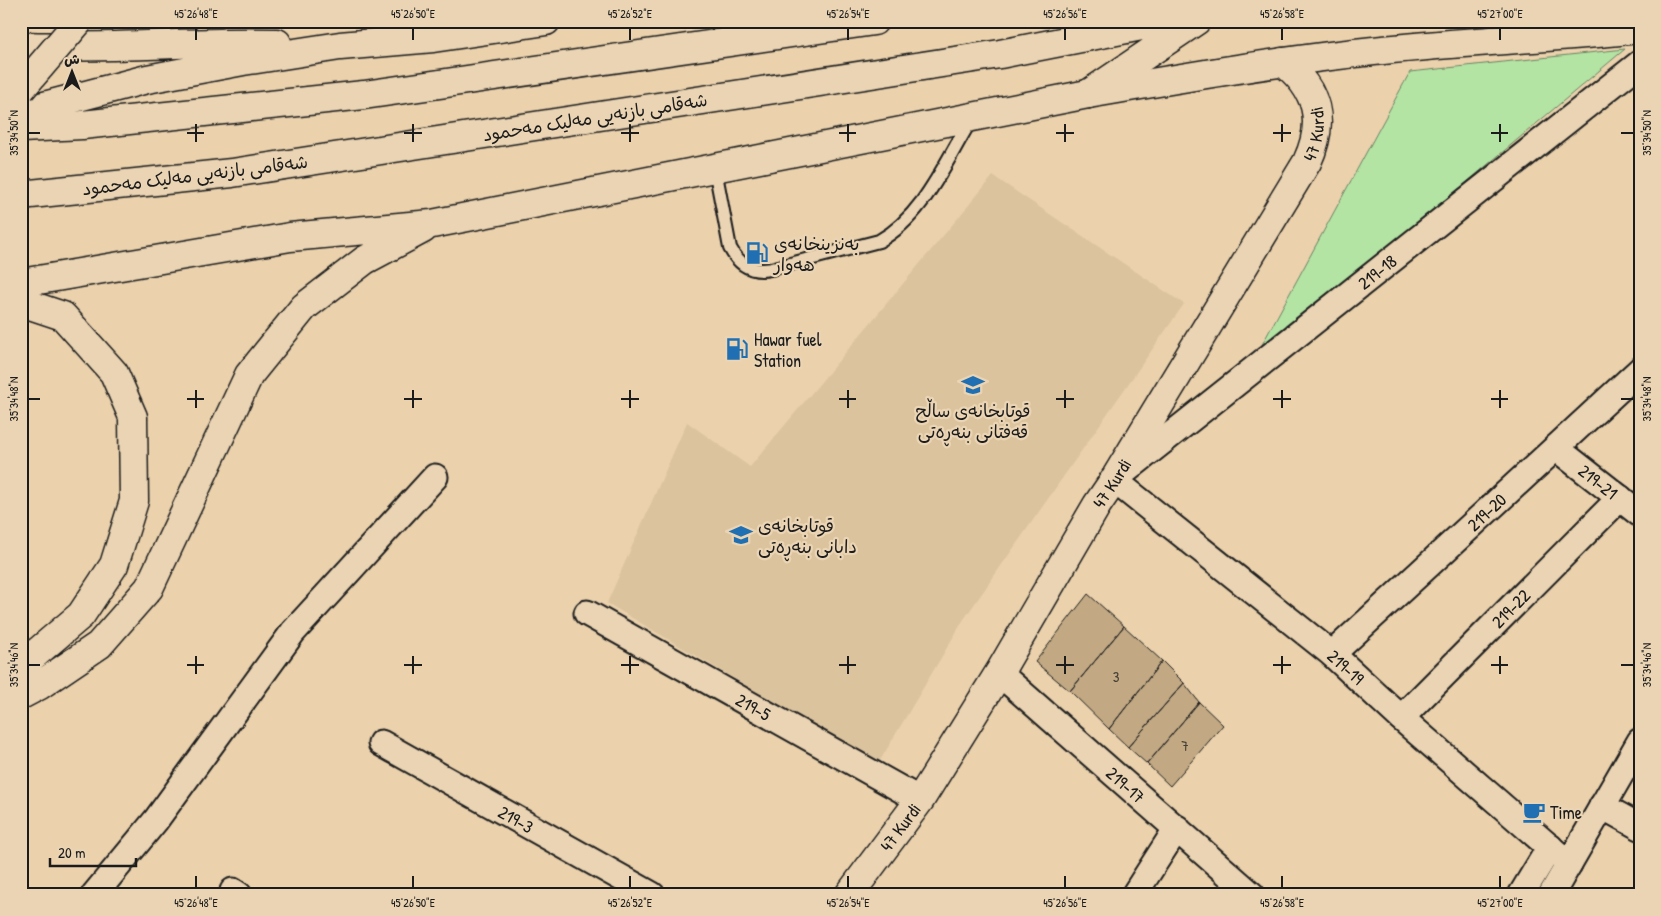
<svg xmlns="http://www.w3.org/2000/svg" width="1661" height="916" font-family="'Patrick Hand','Playpen Sans Arabic',sans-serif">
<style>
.built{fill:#dbc39e}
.green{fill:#b4e4a4;stroke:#688060}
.building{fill:#c2a984;stroke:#1c1c1c}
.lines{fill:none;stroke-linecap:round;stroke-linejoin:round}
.service-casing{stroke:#1c1c1c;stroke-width:16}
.minor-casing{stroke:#1c1c1c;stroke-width:29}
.secondary-casing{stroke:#1c1c1c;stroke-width:31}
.primary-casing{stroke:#1c1c1c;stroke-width:31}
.trunk-casing{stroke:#1c1c1c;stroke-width:31}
.service{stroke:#ead4b3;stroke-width:12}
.minor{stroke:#ead4b3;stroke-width:25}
.secondary{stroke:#ead4b3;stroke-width:28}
.primary{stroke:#ead4b3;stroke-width:28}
.trunk{stroke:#ead4b3;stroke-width:28}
.primary-bridge-casing{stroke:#1c1c1c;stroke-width:31;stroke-linecap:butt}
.primary-bridge{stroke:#ead4b3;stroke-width:28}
.ticks{fill:none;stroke:#1c1c1c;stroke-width:2}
.labels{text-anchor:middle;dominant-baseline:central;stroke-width:4.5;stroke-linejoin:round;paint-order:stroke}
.number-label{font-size:15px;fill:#463f36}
.street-label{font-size:18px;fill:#1c1c1c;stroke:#ead4b3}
.poi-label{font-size:18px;fill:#1c1c1c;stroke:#ead4b3;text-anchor:start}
.neatline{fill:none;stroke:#1c1c1c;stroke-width:2}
.ticks-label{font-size:12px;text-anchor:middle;fill:#1c1c1c}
</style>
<rect width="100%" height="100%" fill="#ebd2ad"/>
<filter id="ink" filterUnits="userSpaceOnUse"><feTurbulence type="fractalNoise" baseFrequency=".02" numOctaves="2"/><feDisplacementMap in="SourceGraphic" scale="10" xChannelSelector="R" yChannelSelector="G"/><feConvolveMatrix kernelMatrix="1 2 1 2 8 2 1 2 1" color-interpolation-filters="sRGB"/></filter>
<g filter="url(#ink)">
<path class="built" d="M993,176L1184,304L964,619L878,764L607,603L687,422L750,467Z"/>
<path class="green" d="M1625,49L1252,363L1410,72Z"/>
<path class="building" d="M1088,594L1124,626L1070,691L1035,662Z
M1124,626L1162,661L1109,729L1070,691Z
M1162,661L1184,683L1128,747L1109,729Z
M1184,683L1199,702L1147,764L1128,747Z
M1199,702L1223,725L1170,786L1147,764Z"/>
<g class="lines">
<defs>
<path id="service" d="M715,169L730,248C739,265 752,273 771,269L879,241C924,216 945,162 971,120"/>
<g id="minor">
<path id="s1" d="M1556,448L1640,514"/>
<path id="s2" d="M587,613L920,800"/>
<path id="s3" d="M1332,654L1640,370"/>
<path id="s4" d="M999,673L1252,895"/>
<path id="s5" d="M1401,718L1620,498"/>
<path id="s6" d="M381,743L652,895"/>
<path d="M1602,806L1640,827"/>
<path id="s7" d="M1569,864L1401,718L1332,654L1114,480L1640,63"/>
<path d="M233,891L239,895"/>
<path d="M94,895L156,820L293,632L435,477"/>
<path d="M1134,895L1177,828"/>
<path d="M1521,895L1550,847"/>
<path d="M1551,895L1640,741"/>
</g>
<g id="secondary">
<path d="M1088,94C1186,77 1284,60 1383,50C1469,41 1554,38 1640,29"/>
<path id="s8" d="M849,895L920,800L999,673L1097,505L1114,480L1307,162C1326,121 1318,90 1283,62"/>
</g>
<path id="primary" d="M21,46C106,49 191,41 277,43
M21,112L147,79L243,61L340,46L433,38L546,21
M21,283L290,237L432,224L1088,94
M21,302L63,316L114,373L133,417L134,501L114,565L81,615L21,666
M21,695L40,685L99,645L149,588L249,375L304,307L365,260L423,229"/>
<path id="trunk" d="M1088,94L1196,21
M21,128L82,125L364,95L874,21
M21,195L232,173L1000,54L1167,21"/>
</defs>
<use href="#service" class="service-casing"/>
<use href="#minor" class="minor-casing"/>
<use href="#secondary" class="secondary-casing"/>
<use href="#primary" class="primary-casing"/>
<use href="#trunk" class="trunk-casing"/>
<use href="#service" class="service"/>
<use href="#minor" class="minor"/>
<use href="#secondary" class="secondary"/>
<use href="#primary" class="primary"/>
<use href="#trunk" class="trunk"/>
<defs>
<path id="primary-bridge" d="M21,89L79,21"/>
</defs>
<use href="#primary-bridge" class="primary-bridge-casing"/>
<use href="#primary-bridge" class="primary-bridge"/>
</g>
</g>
<path class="ticks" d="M196,28V40M413,28V40M630,28V40M848,28V40M1065,28V40M1282,28V40M1500,28V40M196,124V142M413,124V142M630,124V142M848,124V142M1065,124V142M1282,124V142M1500,124V142M28,133H40M187,133H204M404,133H422M621,133H639M839,133H856M1056,133H1074M1273,133H1291M1491,133H1508M1621,133H1634M196,390V408M413,390V408M630,390V408M848,390V408M1065,390V408M1282,390V408M1500,390V408M28,399H40M187,399H204M404,399H422M621,399H639M839,399H856M1056,399H1074M1273,399H1291M1491,399H1508M1621,399H1634M196,656V674M413,656V674M630,656V674M848,656V674M1065,656V674M1282,656V674M1500,656V674M28,665H40M187,665H204M404,665H422M621,665H639M839,665H856M1056,665H1074M1273,665H1291M1491,665H1508M1621,665H1634M196,876V888M413,876V888M630,876V888M848,876V888M1065,876V888M1282,876V888M1500,876V888"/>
<defs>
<symbol id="fuel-bare" viewBox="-9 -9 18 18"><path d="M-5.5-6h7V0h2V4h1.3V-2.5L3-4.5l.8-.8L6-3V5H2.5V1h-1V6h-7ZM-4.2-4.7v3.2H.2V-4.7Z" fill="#1f6fb2" stroke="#ead4b3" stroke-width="2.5" paint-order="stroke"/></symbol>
<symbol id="school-bare" viewBox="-9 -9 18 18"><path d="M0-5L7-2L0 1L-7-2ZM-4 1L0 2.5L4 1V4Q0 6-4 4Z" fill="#1f6fb2" stroke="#ead4b3" stroke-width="2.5" paint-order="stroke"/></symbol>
<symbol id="cafe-bare" viewBox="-9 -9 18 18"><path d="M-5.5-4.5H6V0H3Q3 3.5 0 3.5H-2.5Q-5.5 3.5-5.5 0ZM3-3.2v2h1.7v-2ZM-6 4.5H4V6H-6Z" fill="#1f6fb2" stroke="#ead4b3" stroke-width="2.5" paint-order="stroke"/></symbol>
</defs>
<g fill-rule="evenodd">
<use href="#fuel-bare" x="741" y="237" width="32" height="32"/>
<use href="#fuel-bare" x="721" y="333" width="32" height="32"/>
<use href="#school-bare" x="957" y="369" width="32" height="32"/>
<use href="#school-bare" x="725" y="519" width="32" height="32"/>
<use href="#cafe-bare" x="1518" y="796" width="32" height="32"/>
</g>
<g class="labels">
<g class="number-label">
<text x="1116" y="676">3</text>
<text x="1185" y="745">7</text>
</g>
<g class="street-label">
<text transform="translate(595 117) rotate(-9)">شەقامی بازنەیی مەلیک مەحمود</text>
<text stroke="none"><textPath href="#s8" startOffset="894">47 Kurdi</textPath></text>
<text transform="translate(195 175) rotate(-7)">شەقامی بازنەیی مەلیک مەحمود</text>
<text stroke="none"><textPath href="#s7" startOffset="931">219-18</textPath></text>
<text stroke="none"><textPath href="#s1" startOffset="54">219-21</textPath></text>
<text stroke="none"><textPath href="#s8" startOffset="489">47 Kurdi</textPath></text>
<text stroke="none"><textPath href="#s3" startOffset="210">219-20</textPath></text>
<text stroke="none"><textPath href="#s5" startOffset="155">219-22</textPath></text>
<text transform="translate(1346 667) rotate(42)">219-19</text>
<text stroke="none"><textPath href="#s2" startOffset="191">219-5</textPath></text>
<text stroke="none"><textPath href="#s4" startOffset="169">219-17</textPath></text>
<text stroke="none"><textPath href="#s6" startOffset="155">219-3</textPath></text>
<text stroke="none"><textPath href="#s8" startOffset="85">47 Kurdi</textPath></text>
</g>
<g class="poi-label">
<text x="774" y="243">بەنزینخانەی<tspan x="774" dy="21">ھەوار</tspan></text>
<text x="754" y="339">Hawar fuel<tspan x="754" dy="21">Station</tspan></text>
<text x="973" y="410" text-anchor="middle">قوتابخانەی ساڵح<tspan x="973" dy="21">قەفتانی بنەڕەتی</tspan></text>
<text x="758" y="525">قوتابخانەی<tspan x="758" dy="21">دابانی بنەڕەتی</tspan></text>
<text x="1550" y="812">Time</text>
</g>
</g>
<rect width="1661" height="916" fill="none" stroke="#ead4b3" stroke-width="55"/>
<g transform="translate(72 72)" stroke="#ead4b3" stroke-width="4" paint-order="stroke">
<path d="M0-4L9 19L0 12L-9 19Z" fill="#1c1c1c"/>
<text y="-8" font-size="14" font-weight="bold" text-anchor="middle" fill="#1c1c1c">ش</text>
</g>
<path d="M50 858v8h86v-8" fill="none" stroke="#1c1c1c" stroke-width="2.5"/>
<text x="58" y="858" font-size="15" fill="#1c1c1c" stroke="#ead4b3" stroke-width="4" paint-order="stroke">20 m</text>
<rect x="28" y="28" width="1606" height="860" class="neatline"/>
<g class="ticks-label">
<text x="196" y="18">45°26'48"E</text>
<text x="413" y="18">45°26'50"E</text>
<text x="630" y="18">45°26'52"E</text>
<text x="848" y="18">45°26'54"E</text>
<text x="1065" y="18">45°26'56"E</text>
<text x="1282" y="18">45°26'58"E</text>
<text x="1500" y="18">45°27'00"E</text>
<text transform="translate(14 133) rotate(-90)" y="4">35°34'50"N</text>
<text transform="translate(1647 133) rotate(-90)" y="4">35°34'50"N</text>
<text transform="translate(14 399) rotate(-90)" y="4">35°34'48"N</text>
<text transform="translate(1647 399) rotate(-90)" y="4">35°34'48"N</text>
<text transform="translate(14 665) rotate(-90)" y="4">35°34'46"N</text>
<text transform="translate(1647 665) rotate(-90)" y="4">35°34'46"N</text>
<text x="196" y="907">45°26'48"E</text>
<text x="413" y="907">45°26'50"E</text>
<text x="630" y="907">45°26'52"E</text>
<text x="848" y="907">45°26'54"E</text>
<text x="1065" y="907">45°26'56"E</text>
<text x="1282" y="907">45°26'58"E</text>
<text x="1500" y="907">45°27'00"E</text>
</g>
</svg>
